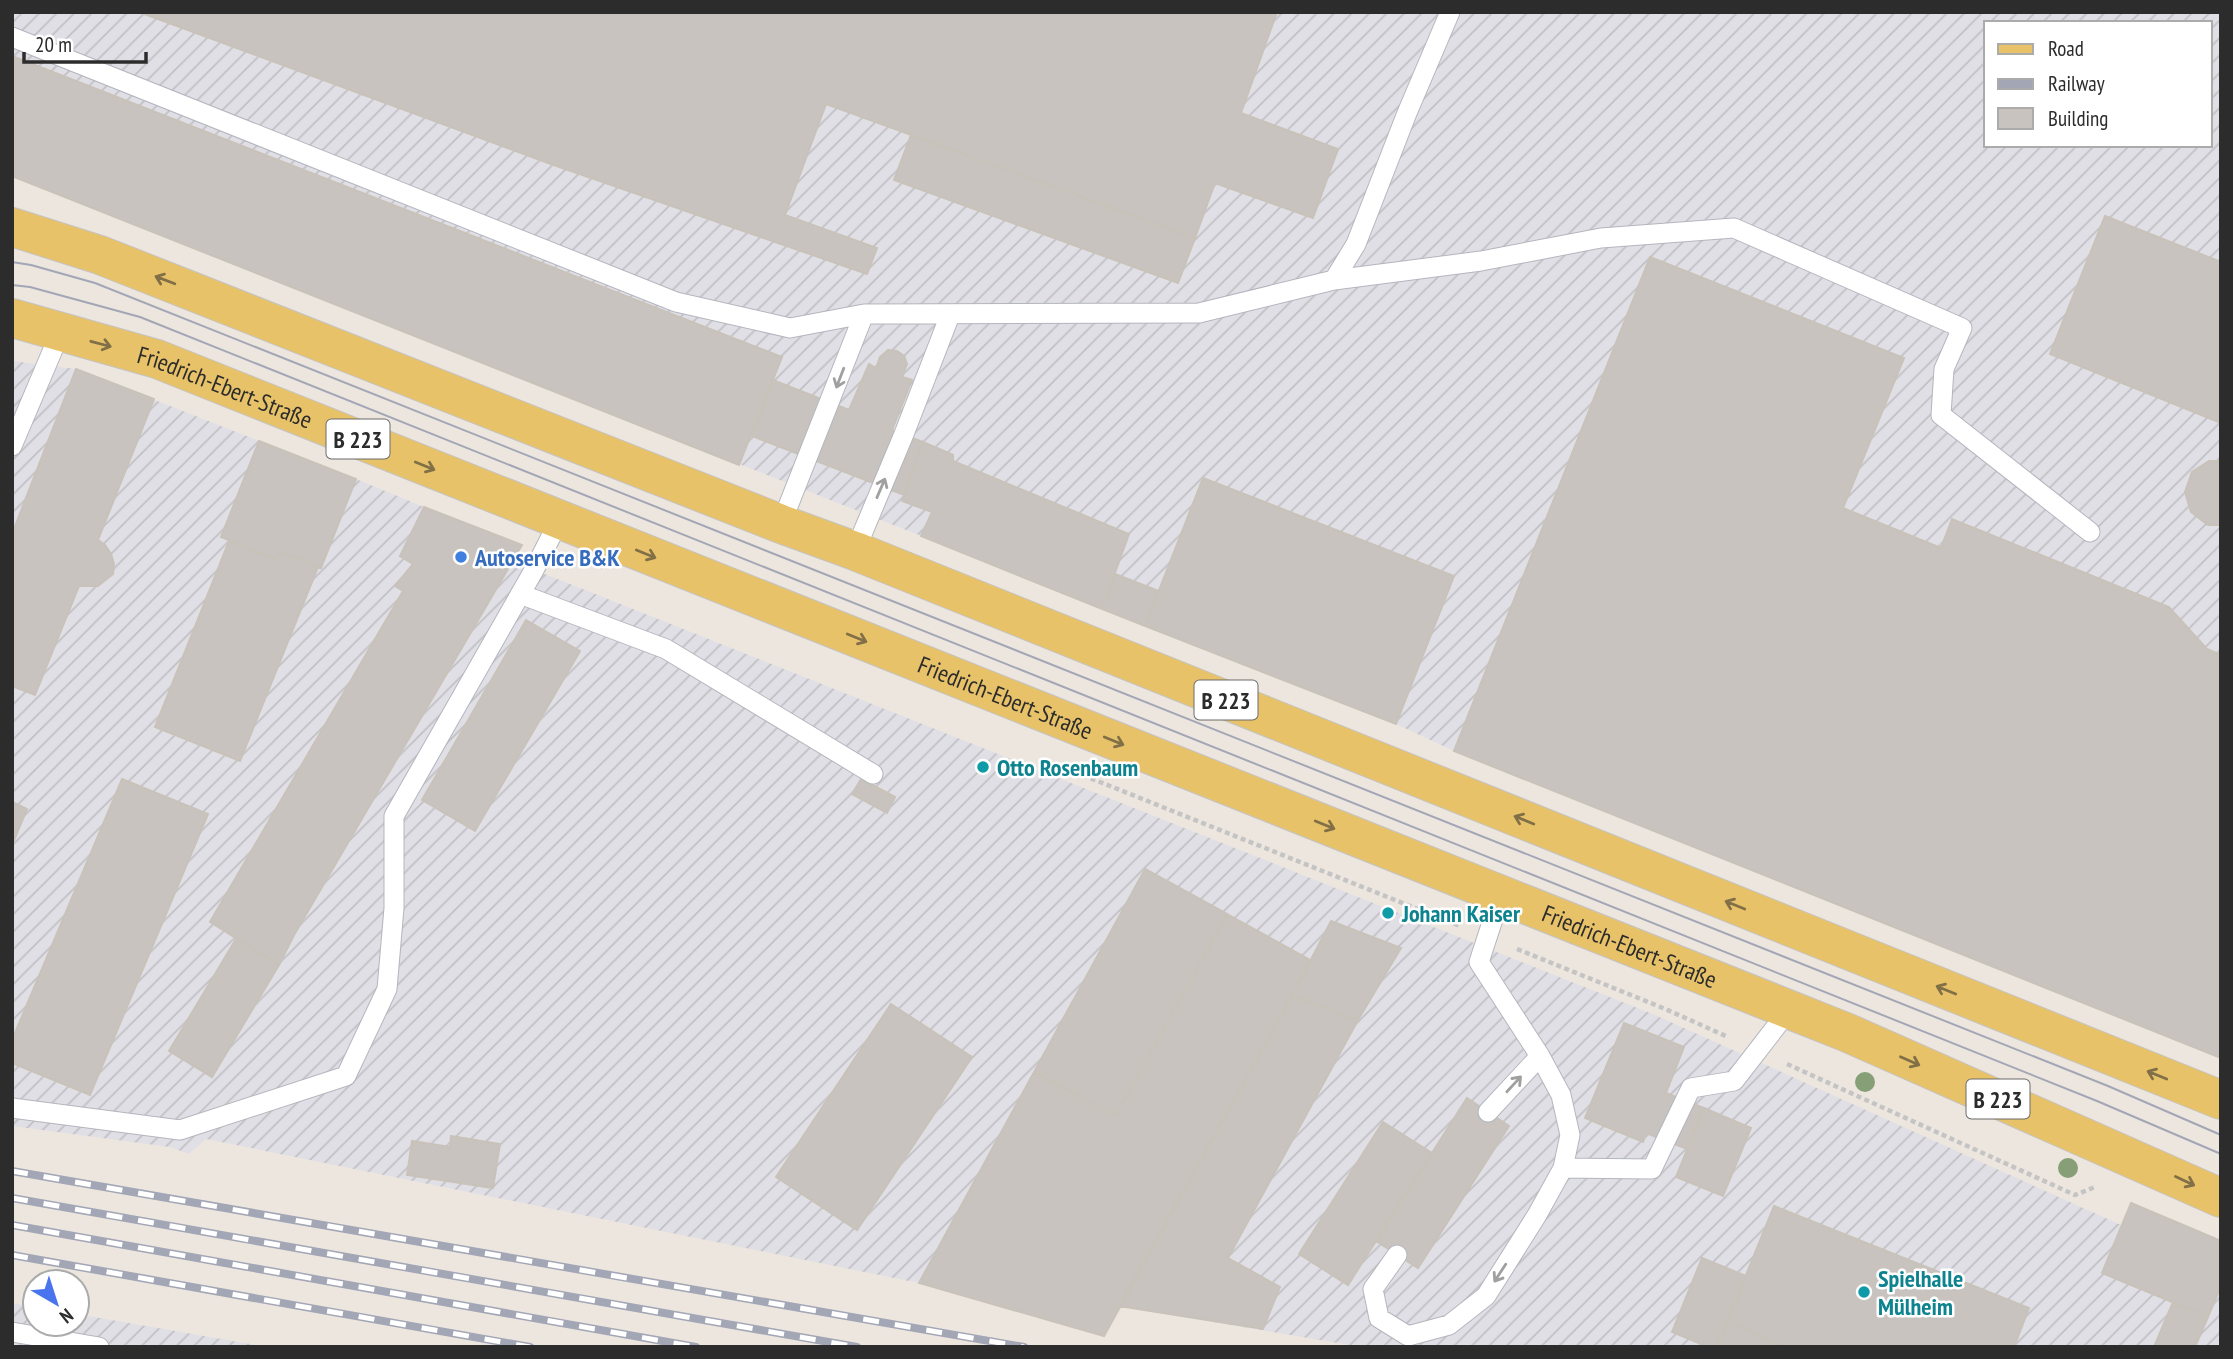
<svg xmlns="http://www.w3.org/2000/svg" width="2233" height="1359" font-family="'PT Sans Narrow',sans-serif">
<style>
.industrial{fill:url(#industrial-furrows);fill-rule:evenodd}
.building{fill:#c8c3be;stroke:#c8c2b9;stroke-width:2}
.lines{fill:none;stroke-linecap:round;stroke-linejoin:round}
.service-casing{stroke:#b3b6be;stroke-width:21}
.primary-casing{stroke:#c4c4c4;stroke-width:40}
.path{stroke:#c4c4c4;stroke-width:4.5;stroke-dasharray:5 3.5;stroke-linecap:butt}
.service{stroke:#fff;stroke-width:19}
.primary{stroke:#e8c269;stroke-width:38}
.tram{stroke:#a2a6b5;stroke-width:2}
.rail-casing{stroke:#a2a6b5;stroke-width:8}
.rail{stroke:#fff;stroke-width:5;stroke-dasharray:16;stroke-linecap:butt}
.tree{fill:#869f76}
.oneway{stroke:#817047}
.oneway2{stroke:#a0a0a0}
.shop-dot{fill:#3f7fe0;stroke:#fff;stroke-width:2.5}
.culture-dot{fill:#0f9aa8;stroke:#fff;stroke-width:2.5}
.labels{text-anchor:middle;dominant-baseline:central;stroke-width:5;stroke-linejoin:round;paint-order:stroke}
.shield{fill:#fff;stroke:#6b6b6b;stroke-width:2}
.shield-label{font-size:23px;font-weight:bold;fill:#2c2c2c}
.street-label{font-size:24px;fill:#2c2c2c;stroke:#fff}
.shop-label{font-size:24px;font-weight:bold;fill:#366cbe;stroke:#fff;text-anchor:start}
.culture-label{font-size:24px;font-weight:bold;fill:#0d838f;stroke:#fff;text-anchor:start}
</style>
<defs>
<pattern id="industrial-furrows" width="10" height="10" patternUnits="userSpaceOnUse" patternTransform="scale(1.75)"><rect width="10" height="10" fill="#e1dfe6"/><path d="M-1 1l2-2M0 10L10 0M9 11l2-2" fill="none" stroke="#c1c0c5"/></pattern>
</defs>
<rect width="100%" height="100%" fill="#ede6df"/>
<path class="industrial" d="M12,12H2221V1058L1454,751L1396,724L12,176ZM1986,23H2210V145H1986Z
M12,361L76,369L356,479L424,507L512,561L1655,1015L2121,1225L2131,1203L2221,1241V1347H1361L1119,1306L1104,1336L919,1283L206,1139L189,1154L170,1147L12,1126Z
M12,1303L35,1307V1324H77V1314L267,1347H12Z"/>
<path class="building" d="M139,12H1277L1241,113L1338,149L1313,218L1215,183L1195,238L826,104L785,215L877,248L867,274L548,163Z
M12,56L782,357L739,465L12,176Z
M911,135L1195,238L1178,283L894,180Z
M2105,216L2221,262V423L2050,354Z
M1650,257L1904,358L1843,508L1941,548L1952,519L2169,607L2207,649L2221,655V1058L1454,751Z
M888,350L897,351L904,356L907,364L902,377L912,380L892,430L923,442L904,495L752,436L773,380L849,410L869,364L876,368L880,357Z
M76,369L154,399L98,540L105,545L111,554L114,564L113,574L98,586H79L35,695L12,686V534Z
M259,441L356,479L321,568L279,551L275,559L221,537Z
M923,442L953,455V461L1129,534L1102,609L921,536L932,512L902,501Z
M2209,461H2221V525H2208L2191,512L2185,492L2192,472Z
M1203,478L1454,576L1396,724L1145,626Z
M424,507L522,545L294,935L279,965L210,922L403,591L395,586L413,564L400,556Z
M229,541L275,559L279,551L318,567L240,761L155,727Z
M1115,574L1159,591L1145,626L1102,609Z
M526,620L580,651L475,831L422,800Z
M122,779L208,814L90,1095L12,1063V1040Z
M861,779L895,797L887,813L852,794Z
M12,802L27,809L12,845Z
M1145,869L1227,914L1116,1116L1034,1072Z
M1227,914L1310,960L1292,996L1104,1336L919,1283L1034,1072L1116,1116Z
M1331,921L1401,948L1358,1020L1292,996Z
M236,939L279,965L212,1077L169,1051Z
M1292,996L1358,1020L1228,1258L1280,1287L1263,1329L1119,1306Z
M891,1004L972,1057L857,1230L776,1177Z
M1624,1023L1684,1047L1666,1093L1704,1108L1687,1149L1646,1133L1643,1142L1585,1118Z
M1467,1098L1509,1126L1418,1268L1376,1241Z
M1704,1108L1751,1128L1723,1196L1676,1177Z
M1383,1122L1432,1153L1348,1285L1299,1254Z
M451,1136L500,1144L493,1188L407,1175L412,1141L450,1147Z
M2131,1203L2221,1241V1286L2208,1317L2102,1273Z
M1774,1206L2029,1308L2014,1347H1787L1727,1322Z
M1702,1258L1746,1276L1717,1347H1708L1672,1332Z
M2173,1302L2208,1317L2195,1347H2154Z
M1727,1322L1787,1347H1717Z"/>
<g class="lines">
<defs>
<path id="service" d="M12,37L676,302L790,328L864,314L1199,313L1334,280L1356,244L1407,113L1450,12
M1334,280L1481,261L1601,238L1734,228L1962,328L1944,369L1941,415L2090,532
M12,446L60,333
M781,524L864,314
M855,551L904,434L950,315
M520,594L666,649L873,774
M12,1108L180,1130L346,1076L387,989L394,908V816L534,570L560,519
M1488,1112L1540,1056
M1563,1168L1652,1169L1691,1088L1734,1081L1789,1010
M1397,1255L1373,1289L1379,1318L1408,1336L1449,1325L1486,1296L1537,1215L1563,1168L1570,1135L1561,1095L1540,1056L1479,962L1501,895
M12,1332L99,1347"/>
<g id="primary">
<path d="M12,227L100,255L781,524L855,551L2221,1100"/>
<path id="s1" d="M12,318L157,359L1848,1033L2221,1198"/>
</g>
</defs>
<use href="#service" class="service-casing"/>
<use href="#primary" class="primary-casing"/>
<path class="path" d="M1075,772L1460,926
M1517,949L1663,1008L1728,1037
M1787,1064L2075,1195L2095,1187"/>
<use href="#service" class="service"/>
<use href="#primary" class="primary"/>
<path class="tram" d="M12,262L31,265L95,283L2108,1086L2221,1135
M12,285L30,287L140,317L2097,1101L2221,1154"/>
<defs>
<path id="rail" d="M12,1171L1024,1347
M12,1198L857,1347
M12,1225L696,1347
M12,1255L530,1347"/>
</defs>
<use href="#rail" class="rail-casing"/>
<use href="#rail" class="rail"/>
</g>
<g class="tree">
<circle cx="1865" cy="1082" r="10"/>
<circle cx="2068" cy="1168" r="10"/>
</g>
<defs><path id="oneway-shaft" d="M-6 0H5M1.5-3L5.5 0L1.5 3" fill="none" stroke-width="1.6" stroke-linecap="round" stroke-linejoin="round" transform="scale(1.75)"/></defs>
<g class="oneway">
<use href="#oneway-shaft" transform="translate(165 280) rotate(-159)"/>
<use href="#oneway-shaft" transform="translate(101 344) rotate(15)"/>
<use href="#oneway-shaft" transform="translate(425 466) rotate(22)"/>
<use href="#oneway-shaft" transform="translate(646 554) rotate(22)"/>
<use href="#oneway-shaft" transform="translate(857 638) rotate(22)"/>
<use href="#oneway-shaft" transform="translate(1114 741) rotate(22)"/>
<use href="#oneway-shaft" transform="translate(1524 820) rotate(-158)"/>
<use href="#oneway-shaft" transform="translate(1325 825) rotate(22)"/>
<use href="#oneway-shaft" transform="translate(1735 905) rotate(-158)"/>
<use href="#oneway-shaft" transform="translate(1946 990) rotate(-158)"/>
<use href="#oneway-shaft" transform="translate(1910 1061) rotate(24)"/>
<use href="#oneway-shaft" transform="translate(2157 1075) rotate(-158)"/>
<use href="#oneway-shaft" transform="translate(2185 1181) rotate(25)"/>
</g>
<g class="oneway2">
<use href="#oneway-shaft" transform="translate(840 378) rotate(111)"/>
<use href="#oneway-shaft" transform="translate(881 488) rotate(-67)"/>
<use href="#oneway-shaft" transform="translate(1514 1084) rotate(-47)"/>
<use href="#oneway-shaft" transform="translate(1500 1273) rotate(123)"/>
</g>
<circle class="shop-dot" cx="461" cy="557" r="7"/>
<g class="culture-dot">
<circle cx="983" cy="767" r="7"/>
<circle cx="1388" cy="913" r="7"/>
<circle cx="1864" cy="1292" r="7"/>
</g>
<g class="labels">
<g class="shield">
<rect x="326.5" y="419.5" width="63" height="39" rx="5"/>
<rect x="1194.5" y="680.5" width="63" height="39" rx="5"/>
<rect x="1966.5" y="1079.5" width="63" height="39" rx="5"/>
</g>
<g class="shield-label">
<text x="358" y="439">B 223</text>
<text x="1226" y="700">B 223</text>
<text x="1998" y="1099">B 223</text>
</g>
<g class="street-label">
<text stroke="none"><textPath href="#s1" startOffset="224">Friedrich-Ebert-Straße</textPath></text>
<text stroke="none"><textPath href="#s1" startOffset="1064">Friedrich-Ebert-Straße</textPath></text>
<text stroke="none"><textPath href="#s1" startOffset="1736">Friedrich-Ebert-Straße</textPath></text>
</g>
<g class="shop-label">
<text x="475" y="557">Autoservice B&amp;K</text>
</g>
<g class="culture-label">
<text x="997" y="767">Otto Rosenbaum</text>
<text x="1402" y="913">Johann Kaiser</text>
<text x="1878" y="1278">Spielhalle<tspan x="1878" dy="28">Mülheim</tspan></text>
</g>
</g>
<rect width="2233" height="1359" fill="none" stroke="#2c2c2c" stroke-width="28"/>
<rect x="1984" y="21" width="228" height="126" fill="#ffffff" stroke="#ababab" stroke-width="2"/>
<rect x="1998" y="44" width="35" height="10" fill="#e8c269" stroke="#ababab" stroke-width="2"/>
<text x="2048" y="56" font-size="21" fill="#2c2c2c">Road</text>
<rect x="1998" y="79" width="35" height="10" fill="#a2a6b5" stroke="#ababab" stroke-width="2"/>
<text x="2048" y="91" font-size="21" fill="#2c2c2c">Railway</text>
<rect x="1998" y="108" width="35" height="21" fill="#c8c3be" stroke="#ababab" stroke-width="2"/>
<text x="2048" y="126" font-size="21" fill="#2c2c2c">Building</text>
<g transform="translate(56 1303) rotate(141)"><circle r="33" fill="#ffffff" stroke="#ababab" stroke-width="2"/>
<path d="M0-5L12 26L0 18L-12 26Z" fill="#4a73ee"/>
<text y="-10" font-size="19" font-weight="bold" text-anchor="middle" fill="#2c2c2c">N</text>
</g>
<path d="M24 52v10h122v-10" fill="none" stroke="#2c2c2c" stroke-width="3.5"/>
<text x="35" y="52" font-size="21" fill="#2c2c2c" stroke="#ffffff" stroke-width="5" paint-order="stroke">20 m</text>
</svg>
